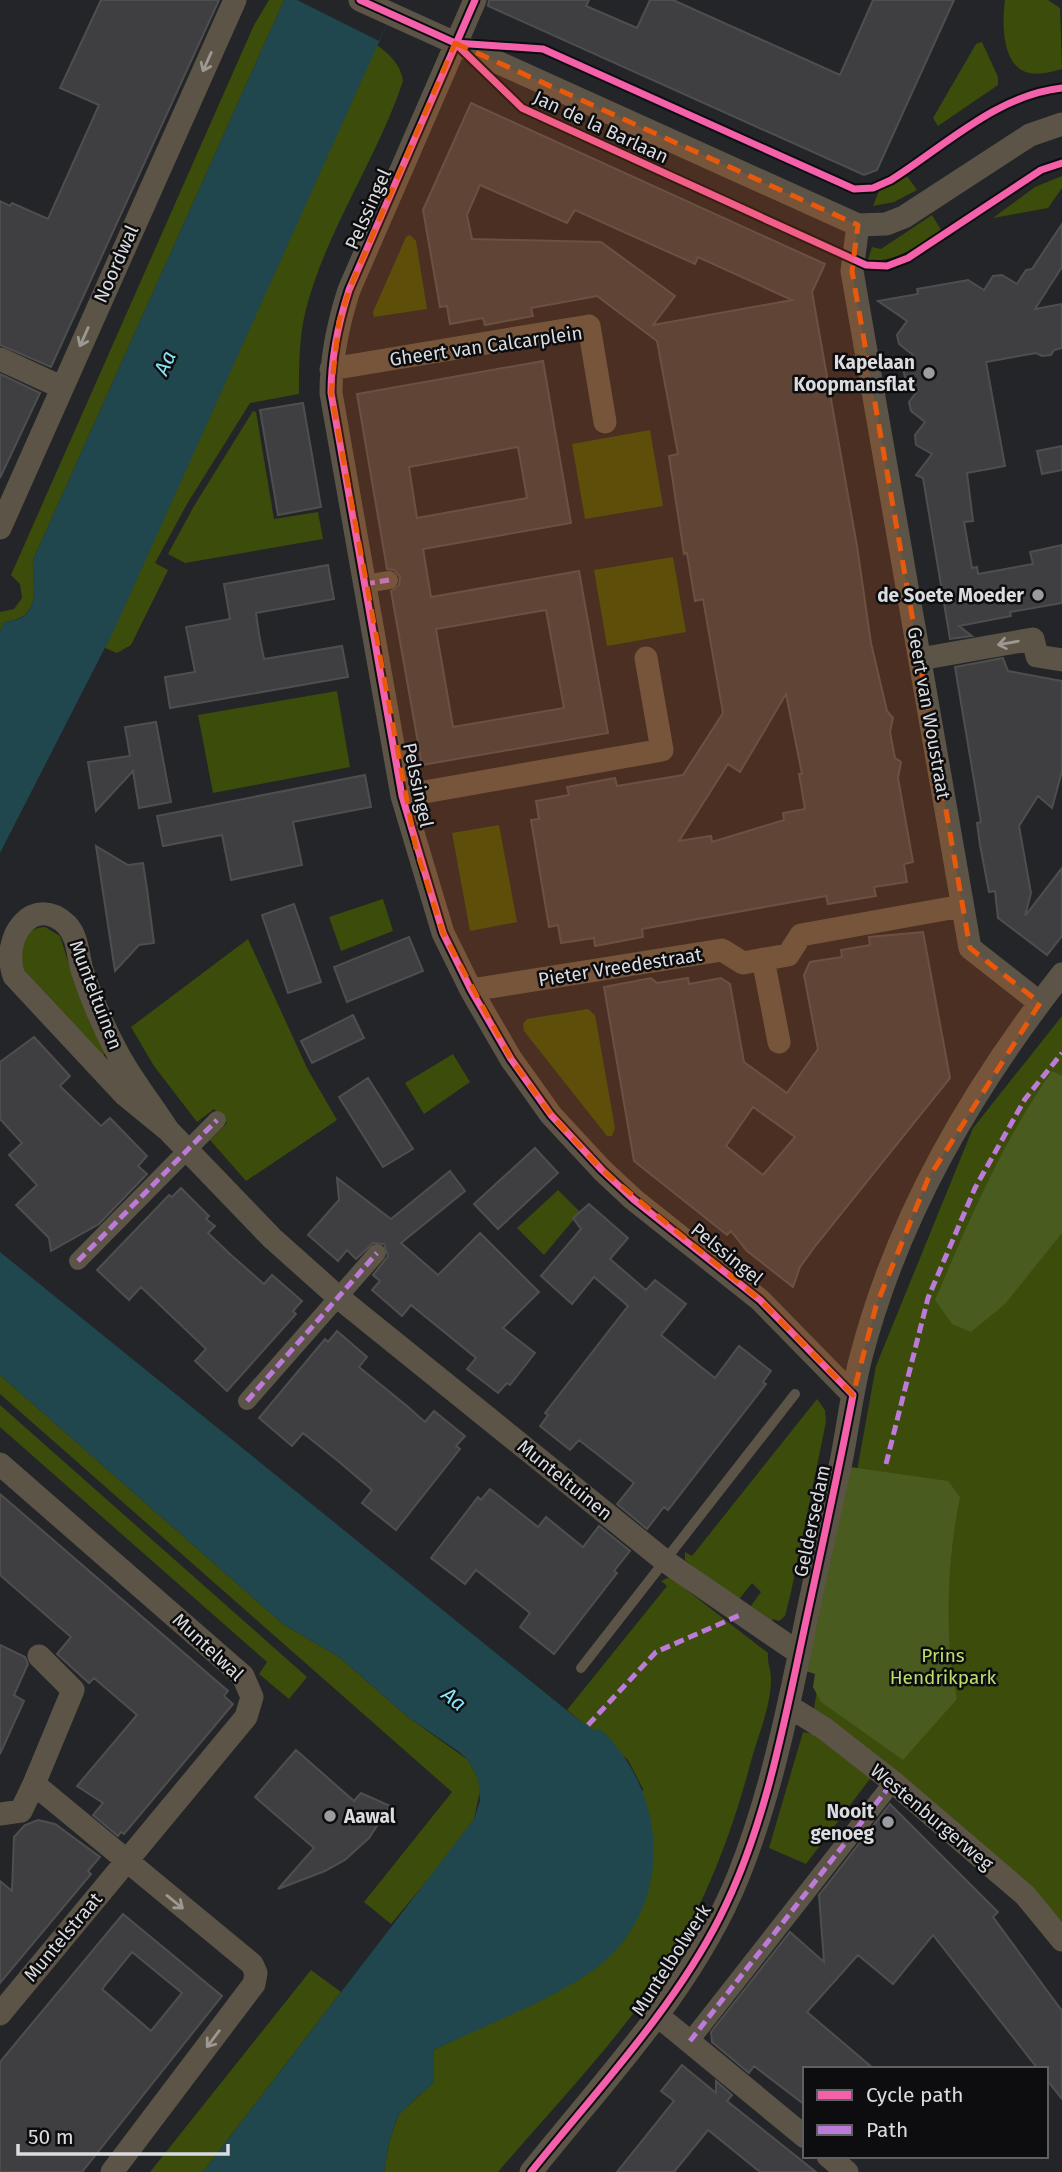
<svg xmlns="http://www.w3.org/2000/svg" width="1062" height="2172" font-family="'Fira Sans',sans-serif">
<style>
.green{fill:#3b4c0b}
.forest{fill:#495b1f}
.water{fill:#20474e}
.pier{fill:#242528}
.building{fill:#3f3f41;stroke:#4f4e4f;stroke-width:2;fill-rule:evenodd}
.lines{fill:none;stroke-linecap:round;stroke-linejoin:round}
.service{stroke:#5c5446;stroke-width:10}
.pedestrian{stroke:#5c5446;stroke-width:18}
.minor{stroke:#5c5446;stroke-width:23}
.quiet{stroke:#bd7bd9;stroke-width:5;stroke-dasharray:10 5;stroke-linecap:butt}
.cycleway-casing{stroke:#0d0d0f;stroke-width:11}
.cycleway{stroke:#f560ab;stroke-width:7}
.oneway{stroke:#9c9892}
.marked{fill:#e8590c;fill-opacity:0.2;stroke:#e8590c;stroke-width:5;stroke-dasharray:14 9;stroke-linejoin:round}
.poi-dot{fill:#9b9c9f;stroke:#0d0d0f;stroke-width:2.5}
.labels{text-anchor:middle;dominant-baseline:central;stroke-width:5;stroke-linejoin:round;paint-order:stroke}
.street-label{font-size:19px;fill:#dbdcdf;stroke:#0d0d0f}
.poi-label{font-size:19px;font-weight:bold;fill:#dbdcdf;stroke:#0d0d0f;text-anchor:end}
.park-label{font-size:19px;fill:#bae06a;stroke:#0d0d0f}
.water-label{font-size:21px;font-style:italic;fill:#89e5f7;stroke:#0d0d0f}
</style>
<rect width="100%" height="100%" fill="#242528"/>
<path class="green" d="M269,0H284L33,560C32,587 44,618 4,622L0,631V612L14,609L22,598L20,584L11,575L254,25Z
M1005,0H1048L1060,8L1062,69C1052,72 1039,75 1029,73C1001,66 1002,22 1005,0Z
M982,42L998,77V85L938,126L933,118L976,44Z
M377,45C390,55 401,65 403,81C377,159 327,229 306,309C299,336 299,366 299,394L250,403L187,504L155,563L168,570L131,645L117,653L105,648Z
M907,176L917,190L894,202L873,206L879,191Z
M1062,176V188L1048,208L993,218L1035,187Z
M932,215L941,230C918,245 897,263 868,260L872,247L881,249Z
M410,235L416,241L427,309L374,317L373,312L406,237Z
M253,411L256,412L274,519L318,512L323,539L185,563L168,554L194,506Z
M650,430L663,506L585,519L572,444Z
M673,557L686,632L607,646L594,570Z
M337,691L350,767L213,793L198,715Z
M499,825L517,922L470,931L452,833Z
M383,899L393,931L341,951L329,917Z
M45,927L60,936L72,974L106,1053L103,1056L24,970L17,945C23,934 32,928 45,927Z
M248,939L307,1068L337,1120L246,1181L210,1140L227,1123L214,1109L197,1122L154,1066L131,1027Z
M588,1009L595,1015L615,1128L612,1136H607L524,1031L523,1024L527,1019Z
M1062,1016V1922L813,1713L876,1366L973,1128Z
M453,1054L470,1082L424,1114L405,1083Z
M558,1190L580,1212L544,1255L517,1228Z
M0,1375L283,1624L339,1657L408,1717L468,1760L478,1778L480,1790L474,1819L450,1853L391,1924L364,1902L452,1792L0,1394Z
M817,1399L825,1410L826,1422L791,1592L785,1616L779,1621L773,1619L768,1626L748,1610L761,1592L752,1583L737,1602L685,1560V1552L692,1556Z
M0,1405L307,1677L289,1699L259,1674L267,1662L0,1427Z
M670,1577L768,1653C767,1663 771,1669 771,1679C771,1706 758,1736 751,1761C729,1846 694,1931 642,2002C598,2061 546,2116 498,2172H384L389,2142L399,2114L434,2082V2050L588,1974L643,1789L628,1760L567,1710L667,1586L661,1581Z
M803,1732L814,1734L872,1776L806,1864L769,1848Z
M311,1970L341,1992L203,2172H150Z"/>
<path class="forest" d="M1052,1071L1062,1076V1233L1005,1304L971,1332L952,1324L935,1300C969,1221 1002,1142 1052,1071Z
M850,1467L948,1481L960,1497C949,1550 945,1618 952,1672C953,1681 956,1690 957,1699L903,1760L821,1702L813,1687L815,1674L806,1671Z"/>
<path class="water" d="M284,0H398L115,628L0,853V631L4,622C44,619 32,587 33,560Z
M0,1252L575,1717L594,1730L600,1729C672,1796 675,1916 588,1974C541,2005 485,2025 434,2050V2082L399,2114L389,2142L384,2172H203L474,1819L480,1801L478,1778L468,1760L458,1751L408,1717L339,1657L283,1624L0,1375Z"/>
<path class="pier" d="M297,0H398L379,41Z"/>
<path class="building" d="M101,0H219L51,367L0,345V201L10,206L12,203L48,219L99,105L60,88Z
M489,0H589L586,6L637,28L650,0H673L840,75L873,0H954L877,170L864,175L488,6Z
M471,103L825,264L812,292L857,546L871,643L887,711L893,718L890,732L895,758L901,762L898,778L913,862L904,864L907,882L874,887L876,896L828,904L826,896L642,929L643,937L595,946L594,938L561,943L558,925L549,927L531,820L539,819L536,801L569,795L567,787L615,778L617,786L683,775L723,713L703,599L695,601L687,553L684,554L669,456L678,454L657,341L597,296L531,308L533,316L485,325L483,318L450,324L447,306L440,307L423,210ZM480,185L567,223L575,210L695,264L698,257L792,300L653,325L675,296L601,242L472,239L467,215ZM786,694L802,774H799L805,809L783,813L784,820L712,842L711,836L679,841L728,764L740,772Z
M1062,224V267L1035,309L1062,304V348L1054,350L1051,355L1042,356L1036,353L986,362L1005,466L967,473L973,521L964,522L972,568L977,567L978,574L1033,564L1030,552L1062,545V603L1010,612L1011,616L959,626L972,636L950,639L923,478L916,475L932,454L916,445L915,435L925,422L911,411L909,402L918,390L905,378L903,369L913,355L899,344L897,335L907,321L878,301L918,294L917,289L968,280L984,290L993,276L1002,275L1017,284L1026,270L1032,269Z
M543,361L571,523L423,549L431,597L579,571L608,733L422,765L391,591L399,585L400,577L394,570L387,569L357,394ZM518,447L527,498L417,518L409,467ZM546,610L564,708L453,727L436,629Z
M0,374L40,393L0,478Z
M303,403L321,507L278,515L260,410Z
M1062,446V470L1042,474L1037,451Z
M328,565L334,599L256,613L259,634L264,659L342,646L348,677L170,708L165,677L195,672L186,627L230,619L224,584Z
M1003,658L1008,671L1062,681V771L1052,808L1038,796L1019,826L1031,893L1025,916L1062,868V936L1047,955L998,918L995,891L989,892L980,845L977,823L981,822L955,667Z
M156,722L171,802L139,808L133,771L96,811L88,762L130,756L125,727Z
M365,775L371,807L293,822L302,865L231,880L222,835L163,846L157,816Z
M96,846L128,865L143,863L147,889L154,943L139,945L115,971Z
M294,904L321,982L288,993L262,915Z
M923,932L950,1078L816,1245L800,1267L793,1287L747,1251L731,1231L727,1235L634,1161L604,987L651,978L657,983L688,978L689,984L721,978L730,984L744,1062L787,1093L818,1049L804,975L810,962L842,957L841,950L870,945L869,937ZM753,1107L795,1137L763,1175L726,1146Z
M409,937L423,971L347,1002L334,967Z
M353,1015L364,1038L312,1063L301,1041Z
M34,1037L70,1076L60,1086L101,1126L110,1118L147,1156L138,1166L147,1174L99,1224L51,1251L49,1238L16,1205L37,1185L9,1155L22,1143L0,1119V1062Z
M368,1078L413,1149L383,1167L339,1097Z
M535,1148L558,1173L498,1229L474,1204Z
M450,1171L465,1191L401,1243L438,1275L480,1233L539,1292L503,1328L535,1353L510,1385L507,1383L498,1393L467,1369L476,1358L411,1305L402,1316L372,1290L380,1281L373,1275L388,1256L384,1244L373,1243L356,1259L347,1250L338,1261L308,1235L339,1200L337,1178L391,1219Z
M181,1188L209,1216L206,1219L215,1226L208,1233L231,1255L264,1284L272,1275L302,1301L293,1311L296,1314L227,1391L195,1361L206,1349L141,1287L129,1300L97,1270L169,1195L172,1197Z
M589,1204L628,1238L610,1259L646,1290L655,1280L686,1304L661,1335L715,1378L739,1346L771,1371L763,1382L766,1384L668,1510L664,1507L647,1529L617,1504L634,1483L579,1440L570,1450L540,1426L548,1415L545,1413L628,1306L594,1277L572,1304L541,1276L581,1229L573,1218Z
M337,1331L367,1357L359,1367L407,1406L425,1422L434,1411L465,1436L456,1446L460,1449L396,1530L362,1503L372,1490L338,1461L303,1433L292,1446L259,1418L325,1339L328,1342Z
M490,1489L538,1527L546,1517L583,1547L599,1526L630,1551L614,1571L617,1573L554,1654L520,1627L530,1613L476,1570L465,1584L431,1558L478,1497L481,1500Z
M0,1494L228,1691L224,1696L233,1704L124,1834L121,1832L118,1836L93,1815L103,1803L77,1786L137,1715L94,1678L89,1683L57,1654L71,1637L0,1575Z
M0,1645L25,1657L28,1664L14,1695L24,1701L0,1754Z
M296,1750L354,1801L361,1793L390,1806L369,1838L345,1860L325,1871L278,1889L314,1848L255,1797Z
M890,1804L998,1912L993,1917L1062,2011V2099L1046,2079V2069H1038L933,1935L893,1984L858,1955L807,2012L874,2069H805V2105L754,2066L749,2073L712,2042L711,2032L790,1932L824,1962L819,1895Z
M38,1820L55,1824L100,1857L88,1871L91,1874L0,1983V1881L12,1891L14,1837L25,1825Z
M123,1914L222,1996L82,2172H0V2062ZM132,1952L182,1993L151,2031L102,1989Z
M682,2065L716,2093V2081L732,2095L727,2101L816,2172H760L708,2130L674,2172H617L674,2101L661,2091Z"/>
<g class="lines">
<path class="service" d="M581,1668L795,1394"/>
<path class="pedestrian" d="M365,584L389,580
M78,1261L217,1120
M247,1401L377,1253
M690,2041L893,1782"/>
<path class="minor" d="M360,0L858,225L886,224L904,217L1030,135L1062,124
M475,0L349,290C338,324 331,358 331,393L402,796L443,933L471,990L511,1059L551,1115L602,1170L633,1199L760,1300L853,1395
M858,225L852,271L970,948L1040,1003
M0,359L61,387
M331,369L589,326L605,422
M0,528L235,0
M920,659L1033,639L1037,656L1062,660
M402,796L662,750L646,658
M763,959L779,1042
M471,990L722,950L743,963L788,955L801,935L962,906
M168,1130C152,1105 132,1080 118,1054C104,1028 91,998 82,970C78,956 78,937 67,925C34,893 0,936 14,976L124,1094L168,1130L272,1238L338,1297L665,1561L799,1653
M0,1464L243,1676L252,1697L246,1717L0,2014
M39,1656L73,1690L34,1784L252,1964L256,1973L254,1984L112,2172
M790,1707L825,1729L893,1782L1025,1895L1062,1940
M0,1814L21,1811L34,1784
M657,2015L805,2137
M828,2156L847,2172
M531,2172C605,2079 693,1988 738,1877C767,1805 784,1728 800,1651C812,1588 827,1525 841,1462C848,1427 852,1391 861,1357C898,1215 972,1089 1062,974"/>
<path class="quiet" d="M365,584L389,580
M78,1261L217,1120
M247,1401L377,1253
M886,1464L928,1298L975,1188L1025,1099L1062,1053
M588,1725L656,1652L740,1615
M690,2041L893,1782"/>
<defs>
<path id="cycleway" d="M360,0L455,43L522,108L866,265L887,266L908,258L1041,170L1062,163
M475,0L349,290C338,324 331,358 331,393L402,796L443,933L471,990L511,1059L551,1115L602,1170L633,1199L760,1300L853,1395C837,1480 818,1564 800,1649C781,1739 762,1834 720,1917C673,2010 596,2091 531,2172
M455,43L543,49L854,189L873,188L891,180C945,146 997,95 1062,88"/>
</defs>
<use href="#cycleway" class="cycleway-casing"/>
<use href="#cycleway" class="cycleway"/>
</g>
<defs><path id="oneway-shaft" d="M-6 0H5M1.5-3L5.5 0L1.5 3" fill="none" stroke-width="1.6" stroke-linecap="round" stroke-linejoin="round" transform="scale(1.75)"/></defs>
<g class="oneway">
<use href="#oneway-shaft" transform="translate(207 62) rotate(114)"/>
<use href="#oneway-shaft" transform="translate(84 337) rotate(114)"/>
<use href="#oneway-shaft" transform="translate(1008 643) rotate(170)"/>
<use href="#oneway-shaft" transform="translate(175 1902) rotate(39)"/>
<use href="#oneway-shaft" transform="translate(213 2039) rotate(127)"/>
</g>
<path class="marked" d="M455,43L858,225L852,271L970,948L1040,1003L928,1179L876,1306L853,1395L760,1300L602,1170L551,1115L511,1059L443,933L416,849L331,393L339,321L349,290Z"/>
<g class="poi-dot">
<circle cx="929" cy="373" r="7"/>
<circle cx="1038" cy="595" r="7"/>
<circle cx="330" cy="1816" r="7"/>
<circle cx="888" cy="1822" r="7"/>
</g>
<g class="labels">
<g class="street-label">
<text transform="translate(601 127) rotate(25)">Jan de la Barlaan</text>
<text transform="translate(368 209) rotate(-66)">Pelssingel</text>
<text transform="translate(116 264) rotate(-66)">Noordwal</text>
<text transform="translate(486 346) rotate(-8)">Gheert van Calcarplein</text>
<text transform="translate(929 713) rotate(80)">Geert van Woustraat</text>
<text transform="translate(418 785) rotate(78)">Pelssingel</text>
<text transform="translate(620 967) rotate(-9)">Pieter Vreedestraat</text>
<text transform="translate(96 995) rotate(69)">Munteltuinen</text>
<text transform="translate(727 1254) rotate(39)">Pelssingel</text>
<text transform="translate(565 1480) rotate(39)">Munteltuinen</text>
<text transform="translate(812 1521) rotate(-78)">Geldersedam</text>
<text transform="translate(208 1647) rotate(43)">Muntelwal</text>
<text transform="translate(932 1817) rotate(40)">Westenburgerweg</text>
<text transform="translate(63 1937) rotate(-50)">Muntelstraat</text>
<text transform="translate(671 1960) rotate(-57)">Muntelbolwerk</text>
</g>
<g class="poi-label">
<text x="915" y="362">Kapelaan<tspan x="915" dy="22">Koopmansflat</tspan></text>
<text x="1024" y="595">de Soete Moeder</text>
<text x="874" y="1811">Nooit<tspan x="874" dy="22">genoeg</tspan></text>
<text x="344" y="1816" text-anchor="start">Aawal</text>
</g>
<g class="park-label">
<text x="943" y="1655">Prins<tspan x="943" dy="22">Hendrikpark</tspan></text>
</g>
<g class="water-label">
<text transform="translate(165 363) rotate(-66)">Aa</text>
<text transform="translate(454 1699) rotate(39)">Aa</text>
</g>
</g>
<rect x="803" y="2067" width="245" height="91" fill="#0d0d0f" stroke="#5f6062" stroke-width="2"/>
<rect x="817" y="2090" width="35" height="10" fill="#f560ab" stroke="#5f6062" stroke-width="2"/>
<text x="866" y="2102" font-size="21" fill="#dbdcdf">Cycle path</text>
<rect x="817" y="2125" width="35" height="10" fill="#bd7bd9" stroke="#5f6062" stroke-width="2"/>
<text x="866" y="2137" font-size="21" fill="#dbdcdf">Path</text>
<path d="M18 2144v10h210v-10" fill="none" stroke="#dbdcdf" stroke-width="3.5"/>
<text x="28" y="2144" font-size="21" fill="#dbdcdf" stroke="#0d0d0f" stroke-width="5" paint-order="stroke">50 m</text>
</svg>
